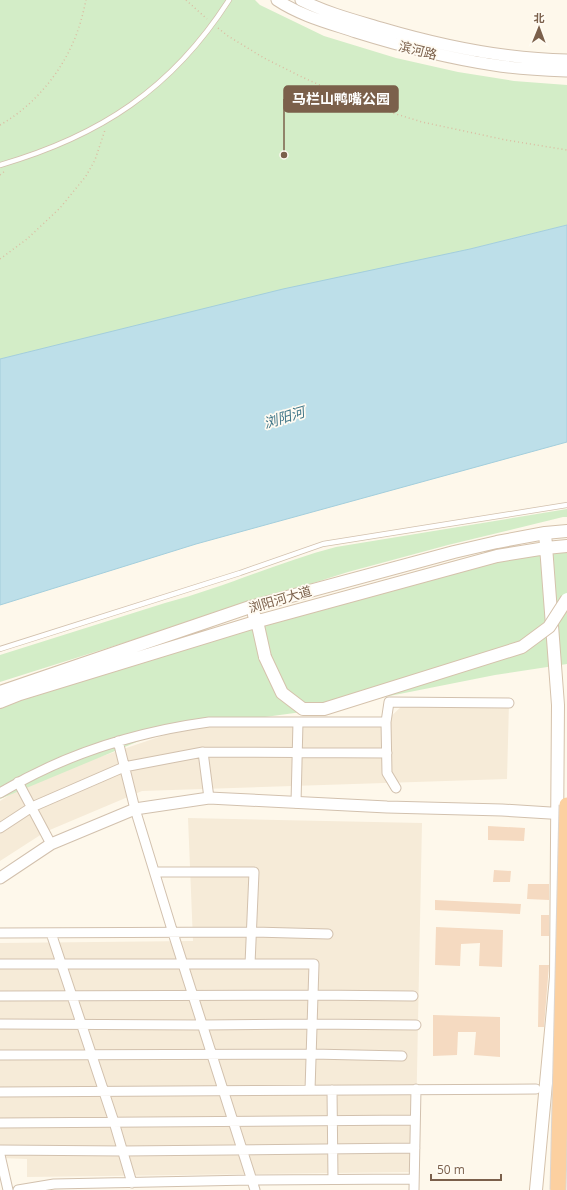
<svg xmlns="http://www.w3.org/2000/svg" width="567" height="1190" font-family="'Open Sans','Noto Sans SC',sans-serif">
<style>
.residential{fill:#f6ebd8}
.green{fill:#d3edc7}
.water{fill:#bddfe9;stroke:#a3cedc}
.building{fill:#f5dac1}
.lines{fill:none;stroke-linecap:round;stroke-linejoin:round}
.service-casing{stroke:#d2c1ae;stroke-width:6}
.minor-casing{stroke:#d2c1ae;stroke-width:11}
.tertiary-casing{stroke:#d2c1ae;stroke-width:13}
.secondary-casing{stroke:#d5c2ac;stroke-width:14}
.path{stroke:#dbbda3;stroke-width:1.5;stroke-dasharray:1 3;stroke-linecap:butt}
.service{stroke:#fff;stroke-width:4.5}
.minor{stroke:#fff;stroke-width:9}
.tertiary{stroke:#fff;stroke-width:11}
.secondary{stroke:#fff;stroke-width:12}
.secondary-bridge-casing{stroke:#d5c2ac;stroke-width:14;stroke-linecap:butt}
.trunk-bridge-casing{stroke:#ddd6d0;stroke-width:17;stroke-linecap:butt}
.secondary-bridge{stroke:#fff;stroke-width:12}
.trunk-bridge{stroke:#fcd0a0;stroke-width:15}
.labels{text-anchor:middle;dominant-baseline:central;stroke-width:3.5;stroke-linejoin:round;paint-order:stroke}
.street-label{font-size:13px;fill:#7b604b;stroke:#fffbf2}
.water-label{font-size:14px;font-style:italic;fill:#407688;stroke:#fffbf2}
.leader{fill:none;stroke:#7b604b;stroke-width:1.5}
.callout-dot{fill:#7b604b;stroke:#fffbf2;stroke-width:1.5}
.callout{fill:#7b604b;stroke:#7b604b;stroke-width:1.5}
.callout-label{font-size:14px;text-anchor:middle;font-weight:bold;fill:#fff}
</style>
<rect width="100%" height="100%" fill="#fef8eb"/>
<path class="residential" d="M406,702L509,703L507,779L142,791L45,832L0,861V801L32,780L197,724L381,726Z
M188,818L422,823L415,1172L27,1177V1159L0,1158V943L193,941Z"/>
<path class="green" d="M0,0H255L260,5L324,36L396,58L458,72L514,81L567,85V225L470,249L0,359Z
M567,509V517H563L448,545L348,572L0,682V655L165,603C223,588 278,562 336,547Z
M567,552V664L495,675L324,709L163,731L0,799V705L497,556Z"/>
<path class="water" d="M567,225V442L196,544L0,605V359L283,289L470,249Z"/>
<path class="building" d="M488,826L525,828L524,841L488,840Z
M494,870L511,871L510,882H493Z
M528,884H549V900L527,899Z
M435,900L474,902L521,904L520,914L479,912L435,910Z
M541,915H549V936H541Z
M436,927L503,930L502,967L479,966L480,943L461,944L460,966L435,965Z
M539,965H549L544,1027H538Z
M433,1015L500,1017V1057L474,1055L476,1032H458L457,1055L433,1056Z"/>
<g class="lines">
<defs>
<path id="service" d="M0,165C100,136 172,89 229,0
M0,649L240,573L323,544L567,505"/>
<path id="minor" d="M118,741L135,809L173,933L255,1190
M203,752L209,798
M18,782L51,844
M396,788L387,773L386,722L389,702L509,703
M0,793C63,755 136,732 209,722H386
M296,803L298,722
M0,828L32,807L124,767L203,752L387,753
M155,872H254L250,964
M0,933L252,932L328,934
M51,933L114,1122L132,1183
M0,964H314L310,1090
M0,996L313,995L413,996
M0,1024L203,1025L312,1024L416,1025
M0,1055L312,1054L402,1056
M332,1090L333,1179
M0,1092L536,1089
M0,1123L415,1120
M0,1150L123,1151L415,1148
M0,1155L8,1190
M18,1190L54,1184L251,1180L414,1179
M414,1190L416,1089"/>
<path id="tertiary" d="M277,0C301,16 329,23 356,32C401,46 447,58 494,65C518,69 543,70 567,71
M301,0C327,13 354,20 381,28C442,46 504,59 567,60
M0,878L51,844L135,809L209,798L387,807L502,810L566,814"/>
<path id="secondary" d="M254,615L257,621L265,657
M0,692L250,607L454,552L497,542L545,533L567,531
M0,702L20,694L255,622L497,556L546,548L567,546
M536,1190L556,977L558,705L545,533"/>
</defs>
<use href="#service" class="service-casing"/>
<use href="#minor" class="minor-casing"/>
<use href="#tertiary" class="tertiary-casing"/>
<use href="#secondary" class="secondary-casing"/>
<path class="path" d="M186,0L207,19
M218,28L228,36L264,58L302,77L357,102L422,122L506,140L567,150
M0,125C37,104 66,67 79,27C82,18 84,9 86,0
M0,175L5,171
M0,259L27,239L60,208L86,176L95,160L105,130"/>
<use href="#service" class="service"/>
<use href="#minor" class="minor"/>
<use href="#tertiary" class="tertiary"/>
<use href="#secondary" class="secondary"/>
<defs>
<path id="secondary-bridge" d="M265,657L282,693L303,709H324L522,647L549,627L567,599"/>
<path id="trunk-bridge" d="M558,1190L567,805"/>
</defs>
<use href="#secondary-bridge" class="secondary-bridge-casing"/>
<use href="#trunk-bridge" class="trunk-bridge-casing"/>
<use href="#secondary-bridge" class="secondary-bridge"/>
<use href="#trunk-bridge" class="trunk-bridge"/>
</g>
<g class="labels">
<g class="street-label">
<text transform="translate(418 50) rotate(14)">滨河路</text>
<text transform="translate(280 599) rotate(-16)">浏阳河大道</text>
</g>
<g class="water-label">
<text transform="translate(284 417) rotate(-17)">浏阳河</text>
</g>
</g>
<path class="leader" d="M284 155L284 99"/>
<circle class="callout-dot" cx="284" cy="155" r="4"/>
<rect class="callout" x="284" y="86" width="114" height="26" rx="4"/>
<g class="callout-label">
<text x="341" y="104">马栏山鸭嘴公园</text>
</g>
<g transform="translate(539 28) rotate(1)" stroke="#fffbf2" stroke-width="3" paint-order="stroke">
<path d="M0-3L7 15L0 10L-7 15Z" fill="#7b604b"/>
<text y="-6" font-size="11" font-weight="bold" text-anchor="middle" fill="#7b604b">北</text>
</g>
<path d="M431 1174v6h70v-6" fill="none" stroke="#7b604b" stroke-width="2"/>
<text x="437" y="1174" font-size="12" fill="#7b604b" stroke="#fffbf2" stroke-width="3" paint-order="stroke">50 m</text>
</svg>
